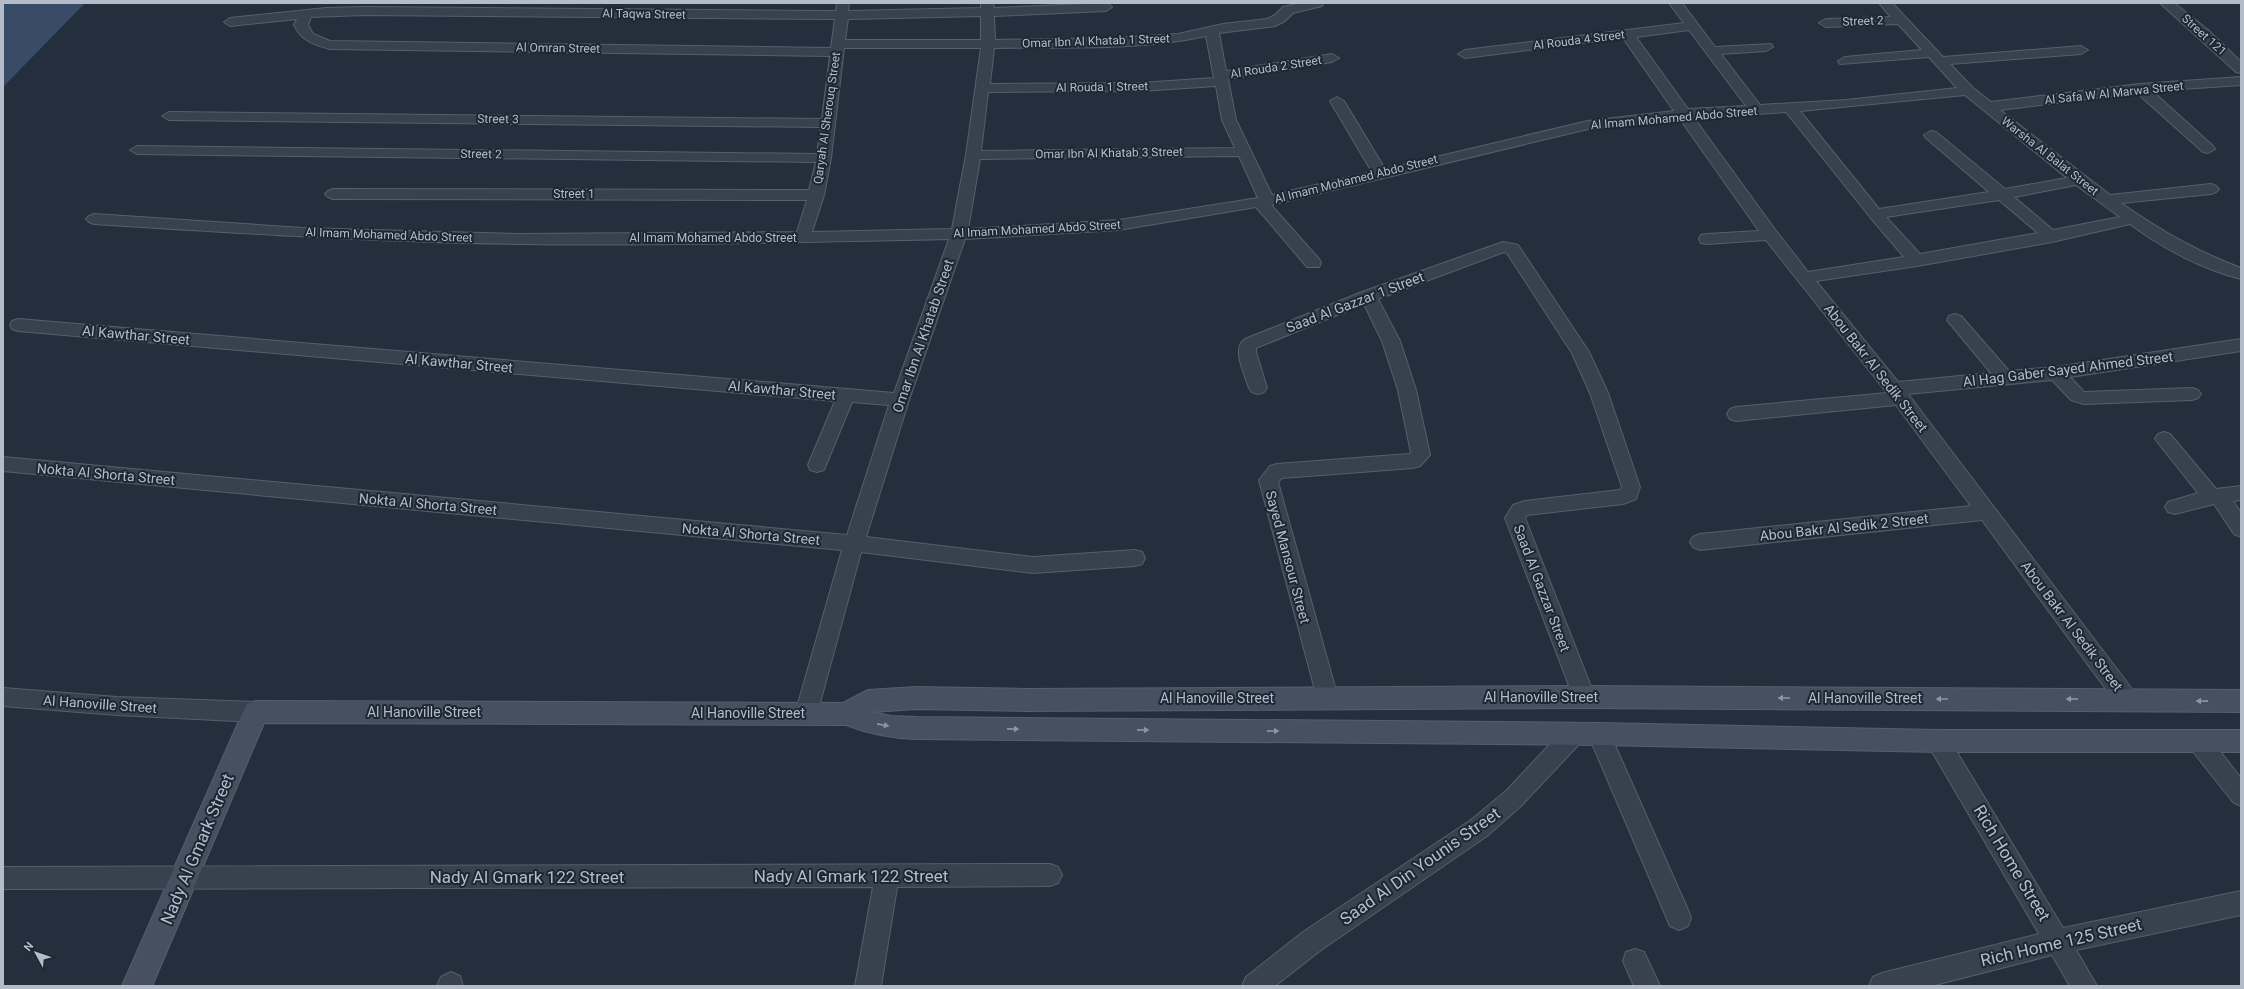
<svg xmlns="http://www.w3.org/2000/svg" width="2244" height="989" font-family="Roboto,sans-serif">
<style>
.water{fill:#394c67}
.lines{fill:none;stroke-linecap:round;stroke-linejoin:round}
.street-casing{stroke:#565f6c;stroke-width:2}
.secondary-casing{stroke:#565f6c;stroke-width:2}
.street{fill:#38414e;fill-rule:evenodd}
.secondary{fill:#465061;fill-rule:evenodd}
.oneway{fill:#8e96a5}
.labels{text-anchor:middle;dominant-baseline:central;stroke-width:4;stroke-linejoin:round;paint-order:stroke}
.far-street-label{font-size:12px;fill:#b4bcc9;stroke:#1d2633}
.street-label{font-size:14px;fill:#b4bcc9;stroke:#1d2633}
.near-street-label{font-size:17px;fill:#b4bcc9;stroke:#1d2633}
</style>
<rect width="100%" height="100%" fill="#242f3e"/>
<path class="water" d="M3,3H85L3,87Z"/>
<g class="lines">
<defs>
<path id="street" d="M837,3H849L848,11L981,8V3H993L994,8L1106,3L1112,7L1106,11L994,16L995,40L1113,38L1178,34L1223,24L1267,19L1275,15L1283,7L1301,3H1323L1322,6L1293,13L1285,21L1275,26L1219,33L1226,71L1332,54L1339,58L1332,62L1228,79L1236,120L1272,195L1372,172L1330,101L1337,97L1344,101L1385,169L1588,121L1674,111L1623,38L1465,58L1458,54L1465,50L1684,23L1669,3H1682L1715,47L1771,44L1773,47L1766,51L1721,54L1760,105L1846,100L1957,88L1929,57L1840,64L1838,61L1845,57L1922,50L1898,24L1826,27L1819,23L1826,19L1891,17L1879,3H1892L1943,57L2081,46L2088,50L2081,54L1950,64L1973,88L1991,102L2140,84L2241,77V85L2152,91L2213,146L2215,149L2208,153L2203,152L2137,93L2000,110L2110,195L2211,184L2216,186L2219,189L2216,192L2211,194L2121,203C2161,231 2196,251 2241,268V279C2202,269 2162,248 2130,224L2052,242L1917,266L1816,281L1898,382L1991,373L1947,320L1949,316L1955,314L1961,316L2009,371L2056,367L2241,339V351L2070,377L2084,392L2192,388L2198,390L2201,394L2198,398L2192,400L2084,404L2071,400L2052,380L1908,394L2135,693L2138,700L2135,707L2127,709L2119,707L1982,520L1700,550L1693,547L1690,542L1693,537L1700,534L1971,506L1896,405L1736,421L1730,419L1727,414L1730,409L1736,407L1887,393L1766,240L1707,244L1701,243L1699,239L1701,235L1707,234L1759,231L1680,119L1588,129L1271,205L1319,259L1321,263L1319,267H1307L1256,207L1119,230L965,239L909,400L866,537L1033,557L1135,550L1142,552L1145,558L1142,564L1135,566L1033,573L861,552L817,714L814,721L806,724L798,721L795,714L842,550L3,471V457L847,535L889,405L852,402L826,465L824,470L817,472L810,470L808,465L835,401L18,331L12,329L10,325L12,321L18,319L894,393L949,239C806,242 663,246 519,244C377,242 236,233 94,224L89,222L86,219L89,216L94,214L303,228L519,234L797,232L807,200L333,199L328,197L325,194L328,191L333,189L809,190L816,162L137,154L130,150L137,146L817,154L821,127L169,120L162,116L169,112L822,119L830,56L330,49C314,45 302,41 294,25L297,19L230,26L224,22L230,18L326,8L364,7L828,11H836ZM364,15L835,19L831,48L330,41L313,34L308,25L311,17ZM981,16V40H845L848,19ZM1689,30L1746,106L1688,109L1636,37ZM1206,36L1214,78L1140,83L990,84L994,48C1064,47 1138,51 1206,36ZM844,48H981L966,155L952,229L812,232L824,195L831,158ZM1216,86L1222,120L1235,148L981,151L988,92L1140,91ZM1965,95L2067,178L2005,189L1936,132L1931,131L1924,135L1926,138L1989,192L1879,209L1800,111ZM1786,112L1870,217L1904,257L1808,272L1776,231L1694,118ZM1239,156L1258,198L1119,220L968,229L980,159ZM2076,185L2120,217L2053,230L2014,197ZM1999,200L2038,233L1920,254L1886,217Z
M2160,3H2174L2208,30L2241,62V73L2236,72Z
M1503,242L1518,245L1589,352L1608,393L1640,487L1636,499L1623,504L1527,515L1525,518L1595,697L1592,704L1584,706L1576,704L1505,518L1513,505L1525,501L1620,490L1622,487L1590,393L1572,353L1507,253L1504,252L1378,299L1400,341L1416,390L1430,455L1420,466L1413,468L1282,478L1278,482L1338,698L1335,705L1327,707L1319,705L1259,480L1270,466L1277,464L1409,454L1411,453L1398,390L1382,341L1364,304L1256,348V352L1267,388L1264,392L1258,394L1252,392L1249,388C1245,375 1231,348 1245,339L1362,292Z
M2164,432L2170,434L2216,489L2241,486V500L2233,501L2241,513V537L2234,534L2214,504L2175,514L2168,512L2165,507L2168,502L2198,493L2155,439L2158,434Z
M3,688L117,697L256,702L264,705L267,712L264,719L256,722L117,715L3,706Z
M1574,724L1582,727L1585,734L1582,741L1522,805L1487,836L1321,950L1275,986H1242L1246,977L1303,932L1471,820L1506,791L1566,727Z
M1599,724L1607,727L1688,910L1691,918L1688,926L1679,930L1670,926L1588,734L1591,727Z
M1938,731L1946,734L2063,928L2241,891V915L2076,950L2097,986H2070L2052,955L1931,986H1869L1873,977L1882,973L2039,934L1930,748L1927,741L1930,734Z
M2199,732L2207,735L2241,778V806L2233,802L2191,749L2188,742L2191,735Z
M1050,864L1058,867L1062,875L1058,883L1050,886L897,887L881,986H855L873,887L3,889V867Z
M1635,949L1644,952L1660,986H1634L1623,961L1626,952Z
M451,972L460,976L463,986H437L441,977Z"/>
<path id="secondary" d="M1584,686L2241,690V712L1584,708L1025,711L916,709L872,712L891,716L916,717L1599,723L1938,730H2241V752H1938L1599,745L916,739C891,738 869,734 846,725L264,723L152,986H122L243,712L247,704L256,701L843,703L868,690L916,687L1025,689Z"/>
</defs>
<use href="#street" class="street-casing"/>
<use href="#secondary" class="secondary-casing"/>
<use href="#street" class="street"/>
<use href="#secondary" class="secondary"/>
</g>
<defs><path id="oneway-solid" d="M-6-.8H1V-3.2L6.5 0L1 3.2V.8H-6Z"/></defs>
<g class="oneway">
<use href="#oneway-solid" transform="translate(1784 698) rotate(-180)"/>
<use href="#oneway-solid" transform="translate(1942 699) rotate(-180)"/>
<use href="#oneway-solid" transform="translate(2072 699) rotate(-180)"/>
<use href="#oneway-solid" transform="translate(2202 701) rotate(-179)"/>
<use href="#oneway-solid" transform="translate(883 725) rotate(11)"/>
<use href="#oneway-solid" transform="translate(1013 729) rotate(1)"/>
<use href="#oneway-solid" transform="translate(1143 730) rotate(1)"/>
<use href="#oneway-solid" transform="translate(1273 731) rotate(1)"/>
</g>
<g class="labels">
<g class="far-street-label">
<text transform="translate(644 14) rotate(1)">Al Taqwa Street</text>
<text transform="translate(1863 21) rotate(-2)">Street 2</text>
<text transform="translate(2204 35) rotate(42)">Street 121</text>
<text transform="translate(1579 40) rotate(-7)">Al Rouda 4 Street</text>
<text transform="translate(1096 41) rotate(-2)">Omar Ibn Al Khatab 1 Street</text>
<text transform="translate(558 48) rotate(1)">Al Omran Street</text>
<text transform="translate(1276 67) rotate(-9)">Al Rouda 2 Street</text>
<text transform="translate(1102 87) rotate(-1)">Al Rouda 1 Street</text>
<text transform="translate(2114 93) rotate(-6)">Al Safa W Al Marwa Street</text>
<text transform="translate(827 118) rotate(-82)">Qaryah Al Sherouq Street</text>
<text transform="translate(1674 118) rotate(-5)">Al Imam Mohamed Abdo Street</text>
<text transform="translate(498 119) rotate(1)">Street 3</text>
<text transform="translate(1109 153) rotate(-1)">Omar Ibn Al Khatab 3 Street</text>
<text transform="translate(481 154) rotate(1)">Street 2</text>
<text transform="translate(2050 156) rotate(38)">Warsha Al Balat Street</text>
<text transform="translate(1356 179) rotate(-14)">Al Imam Mohamed Abdo Street</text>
<text x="574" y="194">Street 1</text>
<text transform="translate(1037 229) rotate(-3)">Al Imam Mohamed Abdo Street</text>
<text transform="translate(389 235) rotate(2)">Al Imam Mohamed Abdo Street</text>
<text x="713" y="238">Al Imam Mohamed Abdo Street</text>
</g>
<g class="street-label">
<text transform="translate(1355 302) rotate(-21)">Saad Al Gazzar 1 Street</text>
<text transform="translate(136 335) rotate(5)">Al Kawthar Street</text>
<text transform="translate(923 336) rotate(-71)">Omar Ibn Al Khatab Street</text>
<text transform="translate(459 363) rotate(5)">Al Kawthar Street</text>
<text transform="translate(1876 368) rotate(52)">Abou Bakr Al Sedik Street</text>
<text transform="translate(2068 369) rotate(-7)">Al Hag Gaber Sayed Ahmed Street</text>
<text transform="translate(782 390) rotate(5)">Al Kawthar Street</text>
<text transform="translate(106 474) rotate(5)">Nokta Al Shorta Street</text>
<text transform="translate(428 504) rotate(5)">Nokta Al Shorta Street</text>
<text transform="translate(1844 527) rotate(-6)">Abou Bakr Al Sedik 2 Street</text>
<text transform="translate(751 534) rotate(5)">Nokta Al Shorta Street</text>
<text transform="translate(1288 557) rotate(75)">Sayed Mansour Street</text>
<text transform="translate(1542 588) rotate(69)">Saad Al Gazzar Street</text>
<text transform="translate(2072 626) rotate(53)">Abou Bakr Al Sedik Street</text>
<text x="1541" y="697">Al Hanoville Street</text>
<text x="1217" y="698">Al Hanoville Street</text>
<text x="1865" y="698">Al Hanoville Street</text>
<text transform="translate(100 704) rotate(4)">Al Hanoville Street</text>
<text x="424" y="712">Al Hanoville Street</text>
<text x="748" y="713">Al Hanoville Street</text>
</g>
<g class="near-street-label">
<text transform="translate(197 849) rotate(-67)">Nady Al Gmark Street</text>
<text transform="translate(2012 863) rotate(59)">Rich Home Street</text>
<text transform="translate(1420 866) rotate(-35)">Saad Al Din Younis Street</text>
<text x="851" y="876">Nady Al Gmark 122 Street</text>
<text x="527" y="877">Nady Al Gmark 122 Street</text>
<text transform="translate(2061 942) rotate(-13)">Rich Home 125 Street</text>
</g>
</g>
<rect width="2244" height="989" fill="none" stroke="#b4bcc9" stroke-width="8"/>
<g transform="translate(36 953) rotate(310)" stroke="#1d2633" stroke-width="3" paint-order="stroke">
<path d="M0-3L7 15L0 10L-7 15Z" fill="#b4bcc9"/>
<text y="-6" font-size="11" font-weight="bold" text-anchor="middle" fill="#b4bcc9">N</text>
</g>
</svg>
